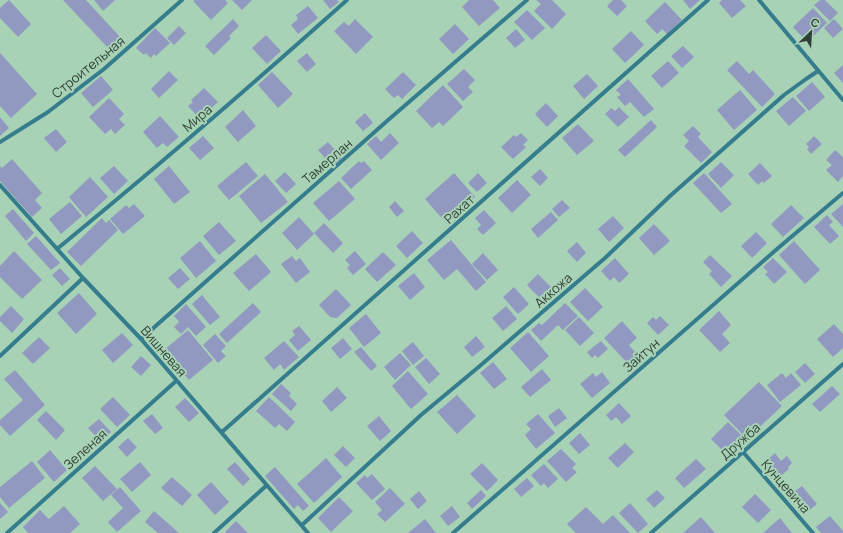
<svg xmlns="http://www.w3.org/2000/svg" width="843" height="533" font-family="Manrope,sans-serif">
<style>
.building{fill:#9199c0}
.lines{fill:none;stroke-linecap:round;stroke-linejoin:round}
.street{stroke:#357c8d;stroke-width:4}
.labels{text-anchor:middle;dominant-baseline:central;stroke-width:4;stroke-linejoin:round;paint-order:stroke}
.street-label{font-size:13px;fill:#2f4035;stroke:#a8d2b6}
</style>
<rect width="100%" height="100%" fill="#a8d2b6"/>
<path class="building" d="M9,0L31,24L18,37L0,18V8Z
M63,0H86L121,38L109,49Z
M94,0H115L103,11Z
M195,0H225L228,3L211,20L193,1Z
M232,0H252L242,10Z
M323,0H337L339,2L330,9Z
M469,0H493L500,8L479,26L462,7Z
M536,0H552L566,14L552,29L534,11L541,4Z
M613,0H621L627,6L617,16L607,6Z
M683,0H700L690,9Z
M722,0H740L746,6L732,18L719,3Z
M820,0H825L838,13L830,21L814,5Z
M665,2L682,20L667,34L662,29L657,34L645,21Z
M308,6L318,18L298,34L291,25L298,19L296,15Z
M813,8L827,23L807,42L793,27Z
M527,10L545,28L532,40L514,22Z
M233,19L239,26L229,36L231,38L214,55L205,46Z
M355,19L373,37L356,54L334,31L344,22L349,26Z
M834,19L843,29L833,38L824,28Z
M455,24L469,39L453,54L439,39Z
M179,26L186,33L174,45L167,38Z
M155,28L170,43L156,56L154,54L151,58L146,53L144,55L136,48Z
M516,29L525,40L515,48L506,38Z
M631,31L644,45L625,63L612,49Z
M266,35L281,51L267,64L252,48Z
M683,46L694,57L682,68L671,56Z
M0,53L37,94L11,118L0,106Z
M307,53L316,64L307,72L297,61Z
M668,61L679,73L662,88L651,76Z
M737,61L749,74L753,70L775,94L762,107L727,70Z
M843,65V83L834,73Z
M464,69L475,80L468,87L473,92L463,101L447,84Z
M169,71L178,80L159,98L151,89Z
M272,72L293,94L278,108L258,85Z
M403,72L416,85L402,99L398,95L394,98L385,89Z
M587,74L598,86L584,99L573,86Z
M101,76L113,90L93,107L81,93Z
M628,79L654,109L644,117L630,102L625,106L617,97L621,95L616,90Z
M812,82L825,97L809,111L796,96Z
M443,85L463,107L443,126L439,122L432,128L416,111Z
M204,88L218,102L200,119L188,106L193,102L191,100Z
M740,90L757,110L734,130L717,110Z
M793,97L806,111L789,126L776,111Z
M109,98L124,114L119,119L125,125L115,134L111,129L105,134L89,117Z
M546,103L558,116L547,127L535,114Z
M619,107L629,117L618,127L605,114L611,108L615,111Z
M243,110L256,126L238,142L225,127Z
M365,113L373,123L363,131L355,122Z
M160,116L179,137L167,147L163,143L157,148L143,132Z
M0,117L9,128L0,136Z
M651,120L657,127L625,157L618,150Z
M578,124L594,141L577,155L562,138Z
M693,126L701,134L698,137L712,152L701,163L684,146L689,141L683,135Z
M56,129L67,142L56,152L44,138Z
M390,133L399,143L381,160L367,144L376,136L381,142Z
M521,133L528,140L523,145L526,147L513,159L501,147L514,135L516,137Z
M203,136L214,148L200,160L189,148Z
M814,136L822,144L811,154L807,149L809,147L806,144Z
M328,142L342,158L332,166L318,150Z
M835,150L843,157V176L838,182L826,170L832,165L826,160Z
M12,159L42,193L35,200L42,208L32,217L0,181V166L2,168Z
M359,161L361,163L364,161L372,170L351,189L341,178Z
M246,162L258,176L229,200L217,186Z
M721,162L734,175L721,188L708,174Z
M760,163L772,176L764,183L762,181L758,185L748,174Z
M114,166L128,181L114,194L100,178Z
M169,166L190,192L174,204L154,179Z
M540,169L548,178L540,186L531,177Z
M285,172L296,184L286,193L275,181Z
M454,173L475,197L447,224L425,199Z
M478,173L487,183L477,192L468,183Z
M704,173L732,204L721,213L693,183Z
M265,174L288,202L261,223L239,196Z
M90,177L108,197L86,217L69,197Z
M517,180L531,195L512,213L498,198Z
M339,181L355,199L329,221L313,203Z
M562,200L570,208L559,217L552,209Z
M395,201L404,211L397,217L389,207Z
M70,202L82,216L61,234L49,219Z
M134,204L145,216L123,234L110,219L126,205L129,208Z
M843,204V227L831,214Z
M791,205L804,218L783,237L771,224Z
M13,209L34,233L26,241L5,216Z
M484,210L496,223L483,235L477,229L481,225L475,218Z
M551,212L558,220L538,238L531,229Z
M827,215L833,222L829,225L839,236L830,244L814,227Z
M613,216L624,228L609,242L598,229Z
M299,217L314,234L297,250L282,233Z
M102,218L106,223L109,220L118,230L81,266L67,252Z
M219,222L236,241L219,255L203,236Z
M324,223L343,243L333,253L314,233Z
M654,224L670,241L654,255L639,238Z
M412,231L423,243L407,258L396,246Z
M756,232L767,243L752,258L741,246Z
M36,236L60,263L51,270L27,244Z
M451,240L486,282L476,291L457,269L444,280L427,260Z
M200,241L216,261L196,278L180,258Z
M794,241L820,270L805,284L779,255Z
M577,242L586,253L577,262L567,251Z
M14,251L42,280L22,299L0,277V266Z
M355,251L366,264L353,275L347,268L350,265L345,260Z
M383,252L396,265L377,282L365,269Z
M483,253L498,270L487,280L472,264Z
M256,254L271,272L249,291L233,273Z
M710,255L732,276L721,287L709,274L712,271L703,262Z
M292,256L296,261L300,258L310,272L296,283L281,264Z
M615,258L629,274L619,283L614,277L610,281L601,271Z
M773,258L787,272L774,284L765,274L768,272L763,267Z
M60,268L70,279L62,286L52,275Z
M180,268L190,279L178,289L168,278Z
M414,273L425,287L410,300L398,286Z
M538,274L552,288L541,299L527,285Z
M514,287L529,304L518,314L503,297Z
M585,288L603,307L588,321L570,302Z
M336,289L351,305L337,318L330,317L319,305Z
M79,293L97,314L76,334L57,313Z
M202,295L220,317L210,325L192,304Z
M253,303L261,312L227,343L219,334Z
M565,303L578,316L563,330L558,325L541,341L531,330L539,323L542,325Z
M186,304L206,327L196,336L188,327L181,334L174,327L179,322L174,316Z
M11,306L24,319L12,333L0,321V317Z
M506,306L517,319L503,331L492,318Z
M719,311L731,325L722,334L730,343L720,352L699,330Z
M366,314L381,333L364,347L349,328Z
M660,316L669,325L658,335L647,323L653,317L656,320Z
M579,317L594,333L580,346L565,330Z
M622,321L637,338L629,345L640,358L631,367L604,338Z
M834,324L843,334V348L833,357L817,339Z
M299,326L311,340L298,351L289,340L295,335L292,331Z
M188,330L213,360L189,380L164,350Z
M528,332L549,356L531,372L510,348Z
M122,333L133,345L113,363L102,350Z
M215,334L226,346L221,351L226,356L218,363L203,345Z
M476,336L485,347L472,357L464,347Z
M39,337L50,348L33,364L22,353Z
M343,338L352,349L340,359L331,348Z
M284,341L299,357L284,370L280,364L274,370L264,358Z
M601,341L608,349L598,358L595,355L592,358L587,352Z
M413,342L424,356L413,365L402,351Z
M361,347L377,366L371,371L354,352Z
M400,353L411,365L395,380L384,367Z
M141,356L151,365L141,376L131,367Z
M426,358L440,374L429,384L415,367Z
M493,362L507,379L494,389L480,373Z
M805,363L815,374L805,383L795,372Z
M542,369L551,380L530,397L521,387Z
M15,370L45,405L10,436L0,425V420L23,400L4,379Z
M408,371L428,394L411,409L392,386Z
M602,372L610,383L592,398L580,384L593,373L596,377Z
M782,373L786,378L791,373L801,385L780,402L767,385Z
M759,382L782,406L747,439L724,415Z
M281,384L291,393L289,396L297,404L291,411L272,394Z
M832,386L840,394L820,412L812,404Z
M337,387L347,398L331,412L322,401Z
M457,395L476,416L457,434L437,412Z
M113,397L130,415L117,427L100,409Z
M269,397L295,422L287,431L279,424L275,428L256,411Z
M185,398L199,413L189,422L175,407Z
M619,403L631,416L622,424L616,417L611,421L606,415Z
M559,408L567,418L555,427L548,416Z
M46,411L65,430L56,440L37,420Z
M152,414L163,428L155,434L143,421Z
M538,414L555,433L536,449L525,435L531,429L526,424Z
M379,416L391,431L380,441L367,426Z
M99,419L111,432L100,441L88,428Z
M728,422L745,439L728,456L711,439Z
M580,433L590,445L579,454L569,443Z
M128,438L137,447L127,457L118,447Z
M625,443L634,452L618,468L608,458Z
M343,446L355,458L346,467L334,455Z
M561,449L576,464L572,468L577,472L566,482L547,461Z
M50,450L67,470L54,482L37,462Z
M775,453L781,461L787,456L792,463L788,467L789,469L775,481L761,465Z
M326,458L342,477L314,503L297,484Z
M696,459L706,469L684,488L675,478Z
M32,461L45,478L9,508L0,497V487Z
M140,462L151,475L132,492L120,479Z
M235,462L250,479L243,486L227,469Z
M482,463L498,480L487,491L470,474Z
M544,464L558,479L548,488L544,483L541,486L531,475Z
M95,466L117,489L103,501L82,478Z
M275,467L309,506L303,511L298,505L294,509L265,476Z
M372,474L385,489L372,500L356,483L365,475L367,478Z
M172,477L192,495L182,506L161,488Z
M527,478L534,486L521,497L514,489Z
M211,482L229,502L215,515L197,495Z
M802,486L817,504L806,513L791,494Z
M120,487L141,511L117,532L108,522L123,508L111,495Z
M390,488L405,504L385,522L377,514L382,510L375,502Z
M481,490L486,496L472,509L467,503Z
M657,490L665,498L654,508L646,499Z
M419,491L427,501L418,509L410,499Z
M755,494L771,510L758,523L742,507Z
M339,497L353,511L331,532L318,518Z
M0,503L8,512L0,519Z
M630,503L648,524L638,533L619,513Z
M64,506L80,524L70,533H28L23,527L40,510L49,519Z
M452,506L460,517L448,526L440,516Z
M586,507L603,524L613,515L630,533H576L567,524Z
M154,511L179,533H158L145,522Z
M830,516L843,531V533H821L816,527Z
M701,517L715,533H683Z
M780,518L792,533H763Z
M425,519L436,533H408Z
M236,521L248,533H226L225,532Z"/>
<g class="lines">
<path class="street" d="M759,0L843,100
M0,142L48,112L104,69L182,0
M0,185L83,278L141,339L308,533
M57,249C156,168 252,85 347,0
M141,339L387,121L527,0
M0,356L83,278
M222,432L708,0
M743,452L813,533
M302,525L421,415L481,365L605,258L670,196L784,95L806,79L818,71
M7,533L176,381
M214,533L267,485
M453,533L777,249L843,193
M651,533L843,364"/>
</g>
<g class="labels">
<g class="street-label">
<text transform="translate(88 67) rotate(-39)">Строительная</text>
<text transform="translate(197 118) rotate(-40)">Мира</text>
<text transform="translate(327 161) rotate(-41)">Тамерлан</text>
<text transform="translate(459 209) rotate(-42)">Рахат</text>
<text transform="translate(553 290) rotate(-41)">Аккожа</text>
<text transform="translate(164 351) rotate(49)">Вишневая</text>
<text transform="translate(641 355) rotate(-41)">Зайтун</text>
<text transform="translate(740 441) rotate(-41)">Дружба</text>
<text transform="translate(85 449) rotate(-42)">Зеленая</text>
<text transform="translate(786 486) rotate(49)">Кунцевича</text>
</g>
</g>
<g transform="translate(811 32) rotate(25)" stroke="#a8d2b6" stroke-width="3" paint-order="stroke">
<path d="M0-3L7 15L0 10L-7 15Z" fill="#2f4035"/>
<text y="-6" font-size="11" font-weight="bold" text-anchor="middle" fill="#2f4035">С</text>
</g>
</svg>
